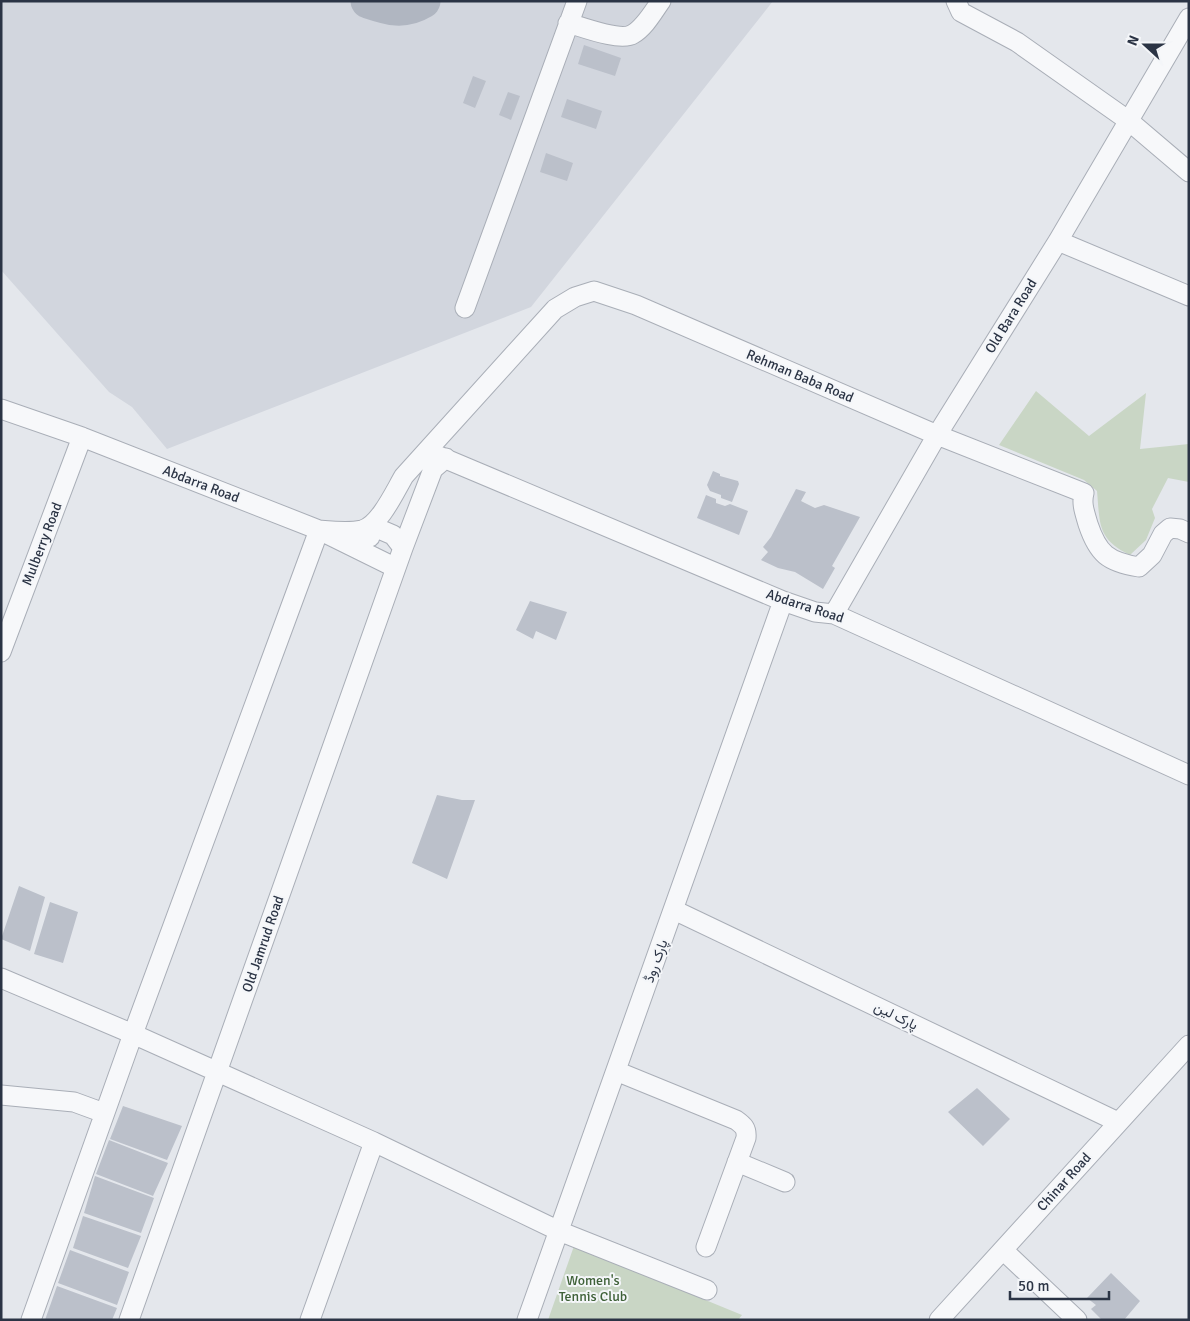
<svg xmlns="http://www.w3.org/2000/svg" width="1190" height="1321" font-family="Signika,Vazirmatn,sans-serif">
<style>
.built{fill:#d2d6de}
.green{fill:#c9d6c5}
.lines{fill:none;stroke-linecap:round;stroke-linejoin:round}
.taxiway{stroke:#b0b6c1;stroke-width:35}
.building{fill:#bbc0ca}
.minor-casing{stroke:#a9aeb7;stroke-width:21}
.minor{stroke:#f7f8fa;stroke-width:19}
.labels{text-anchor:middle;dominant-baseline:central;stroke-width:4;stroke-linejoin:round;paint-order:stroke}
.street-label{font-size:14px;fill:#2b3445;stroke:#f4f6f9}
.park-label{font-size:14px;fill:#3f6138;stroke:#f4f6f9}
</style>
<rect width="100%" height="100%" fill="#e4e7ec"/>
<path class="built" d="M1,1H773L531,307L167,449L132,407L109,392L1,270Z"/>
<path class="green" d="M1036,391L1089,436L1146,393L1140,449L1189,444V482L1168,478L1152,509L1155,518L1146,540L1130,555C1097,539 1100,524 1097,491L1084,480L999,445Z
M574,1246L742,1315L738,1320H548Z"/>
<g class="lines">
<path class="taxiway" d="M368,1C389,8 403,13 423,1"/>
</g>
<path class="building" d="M584,45L621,58L615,76L578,64Z
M473,76L486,81L475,108L463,103Z
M508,92L520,96L511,120L499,115Z
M567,99L602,111L596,129L561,117Z
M546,153L573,163L567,181L540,172Z
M713,471L720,474V476L738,481L739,484L732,502L721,498V495L710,491L707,485Z
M796,489L806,492L801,501L815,508L824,505L860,517L832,566L835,568L823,589L795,572L778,568L761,560L768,552L763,547L771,537Z
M706,495L716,499V503L725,506L730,504L748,511L739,535L697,518Z
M530,601L567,612L556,640L536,631L533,639L516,630Z
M437,795L462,800H475L447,879L412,863Z
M19,886L45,897L30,951L1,939Z
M50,902L78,912L63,963L34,954Z
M977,1088L1010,1119L983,1146L948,1112Z
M123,1106L182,1126L167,1160L110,1139Z
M109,1140L168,1163L153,1196L96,1174Z
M95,1176L154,1198L141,1233L84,1213Z
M83,1216L141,1236L128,1268L73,1248Z
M70,1250L129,1272L117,1305L58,1283Z
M1111,1273L1140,1301L1124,1320H1102L1091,1309L1096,1305L1087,1298Z
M57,1286L117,1308L112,1320H45Z"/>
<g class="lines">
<defs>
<path id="minor" d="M956,1L961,12L1017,42L1129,121L1189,172
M568,23C582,27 621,42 633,34C645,27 653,12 661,1
M1058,241L1189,296
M465,308L577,1
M1,409L82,437L319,530L396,568
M434,454L783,601L815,612L834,614L1189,775
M370,537L372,526L393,535L403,548
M834,614L937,435L1058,241L1189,18
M1,652L82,437
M674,910L1118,1122
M1,978L133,1034L374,1142L559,1231L707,1290
M616,1071L736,1120C743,1125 747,1128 746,1138L706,1247
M1,1095L74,1102L104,1113
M737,1162L785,1182
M1003,1250L1077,1320
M31,1320L133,1034L319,530C332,531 348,533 362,530C380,525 395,491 404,476L555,309L575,297L594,291L636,305L937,435L1084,493C1081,504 1085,513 1088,524C1098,554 1108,562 1139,567L1152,555L1163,534L1170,528L1180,529L1189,533
M129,1320L403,548L433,469L446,458
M310,1320L374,1142
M527,1320L783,601
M939,1320L1189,1045"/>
</defs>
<use href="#minor" class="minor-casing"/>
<use href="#minor" class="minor"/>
</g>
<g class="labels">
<g class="street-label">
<text transform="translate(1011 316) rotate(-58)">Old Bara Road</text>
<text transform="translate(800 376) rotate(23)">Rehman Baba Road</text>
<text transform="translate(201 484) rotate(21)">Abdarra Road</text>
<text transform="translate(42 544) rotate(-69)">Mulberry Road</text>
<text transform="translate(805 606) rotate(18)">Abdarra Road</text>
<text transform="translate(263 944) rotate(-71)">Old Jamrud Road</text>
<text transform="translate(656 961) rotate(-70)">پارک روڈ</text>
<text transform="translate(896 1016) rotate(26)">پارک لین</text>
<text transform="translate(1064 1182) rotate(-48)">Chinar Road</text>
</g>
<g class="park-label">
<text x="593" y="1280">Women's<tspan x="593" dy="16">Tennis Club</tspan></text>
</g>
</g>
<rect width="1190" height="1321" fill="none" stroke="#2b3445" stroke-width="5"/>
<g transform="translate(1145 45) rotate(291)" stroke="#f4f6f9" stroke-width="4" paint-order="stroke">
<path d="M0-4L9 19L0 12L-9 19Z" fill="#2b3445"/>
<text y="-8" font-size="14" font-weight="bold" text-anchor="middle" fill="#2b3445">N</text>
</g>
<path d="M1010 1291v8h99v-8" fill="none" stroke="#2b3445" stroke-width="2.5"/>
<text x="1018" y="1291" font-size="15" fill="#2b3445" stroke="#f4f6f9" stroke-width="4" paint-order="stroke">50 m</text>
</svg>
